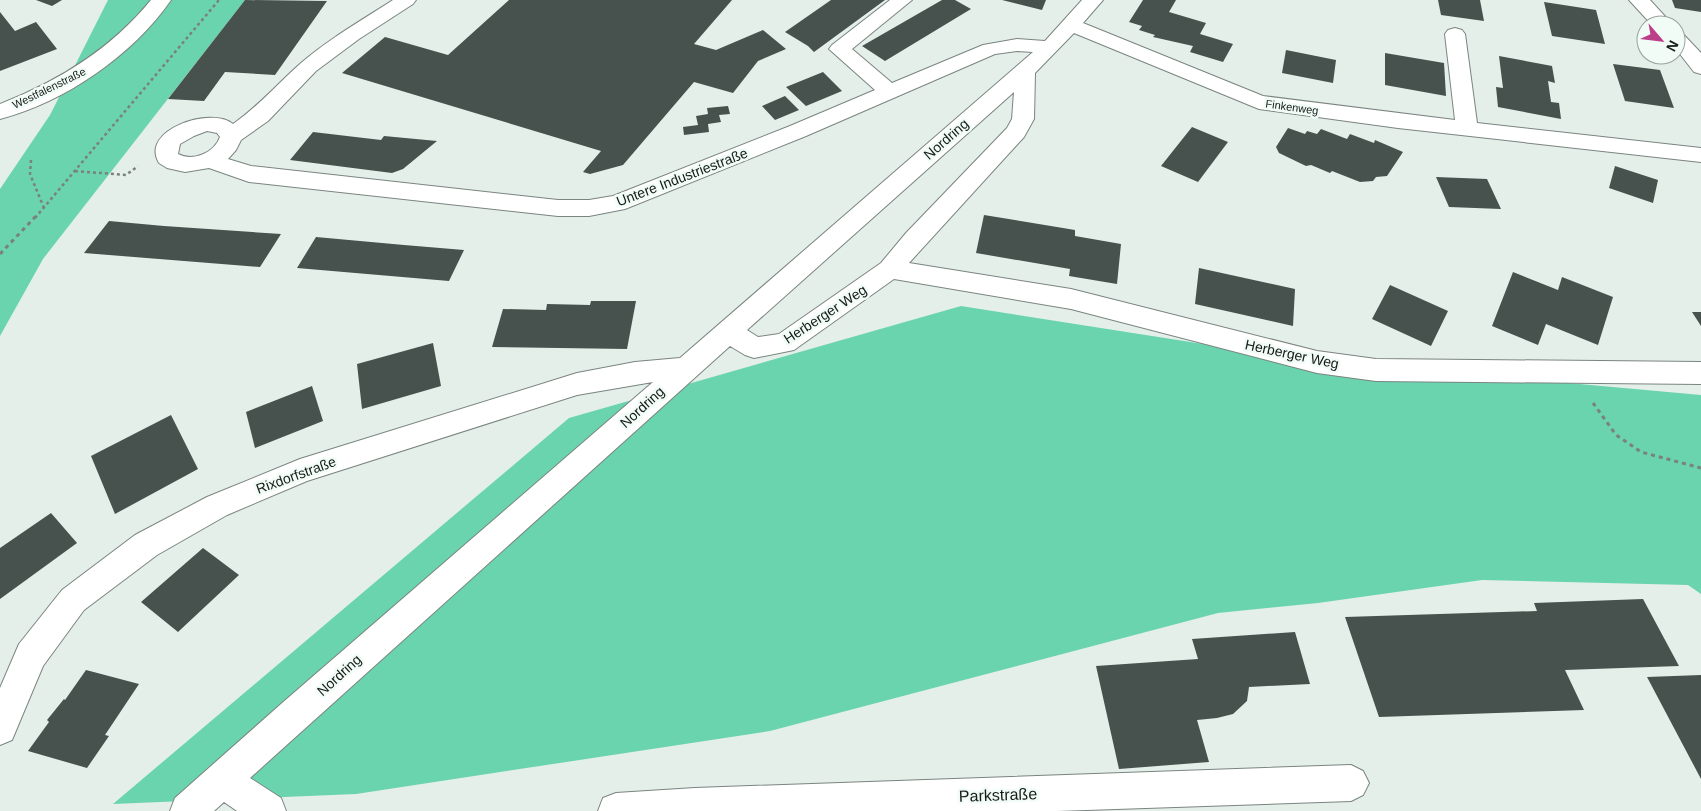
<svg xmlns="http://www.w3.org/2000/svg" width="1701" height="811" font-family="Helvetica,sans-serif">
<style>
.green{fill:#6ad4ae}
.building{fill:#47514d}
.lines{fill:none;stroke-linecap:round;stroke-linejoin:round}
.minor-casing{stroke:#7a8480;stroke-width:2}
.path-far1{stroke:#7a817e;stroke-width:2.5;stroke-dasharray:3 3;stroke-linecap:butt}
.path{stroke:#7a817e;stroke-width:3;stroke-dasharray:4 4;stroke-linecap:butt}
.minor{fill:#fff;fill-rule:evenodd}
.labels{text-anchor:middle;dominant-baseline:central;stroke-width:5;stroke-linejoin:round;paint-order:stroke}
.far-street-label{font-size:11px;fill:#171b1a;stroke:#f1fcf7}
.street-label{font-size:14px;fill:#171b1a;stroke:#f1fcf7}
.near-street-label{font-size:16px;fill:#171b1a;stroke:#f1fcf7}
</style>
<rect width="100%" height="100%" fill="#e4efea"/>
<path class="green" d="M108,0H245L43,259L0,336V189L50,115Z
M961,306L1292,358L1701,395V594L1688,585L1482,580L1318,603L1218,613L770,731L356,794L113,804L569,418Z"/>
<path class="building" d="M36,0H62L52,6Z
M245,0L327,1L275,75L225,72L204,101L168,99Z
M509,0H732L694,44L716,50L763,30L786,49L758,61L733,93L694,82L623,165L590,174L583,172L601,151L342,73L385,37L448,55Z
M831,0H885L814,52L808,46L785,32Z
M942,0H955L971,9L885,61L862,46Z
M1002,0H1046L1042,10Z
M1143,0H1176L1169,12L1206,23L1200,34L1233,44L1223,62L1190,52L1193,46L1153,37L1155,35L1139,30L1142,26L1129,22Z
M1438,0H1480L1484,21L1441,15Z
M1672,0H1701V12L1675,8Z
M1544,2L1596,10L1605,44L1552,36Z
M0,12L15,31L36,22L57,49L0,71Z
M1286,50L1336,60L1333,83L1282,73Z
M1385,53L1444,63L1446,96L1385,85Z
M1499,56L1552,66L1555,83L1548,81L1551,102L1559,103L1561,119L1498,107L1496,87L1503,88Z
M1613,64L1660,70L1674,108L1625,101Z
M823,72L842,91L806,106L786,87Z
M785,96L799,110L775,120L762,106Z
M728,106L730,114L719,115L721,122L708,124L709,132L684,135L683,127L698,125L696,116L708,114L707,108Z
M1192,127L1228,142L1198,182L1161,166Z
M1288,128L1305,134L1307,131L1317,134L1321,129L1347,139L1350,134L1374,143L1375,140L1403,152L1387,176L1376,177L1373,181L1360,182L1332,171L1330,173L1311,165L1306,166L1279,153L1276,147Z
M313,132L381,140L384,136L437,141L403,169L392,173L290,160Z
M1615,166L1658,180L1653,203L1609,188Z
M1436,177L1487,179L1501,209L1449,207Z
M984,215L1075,230V236L1121,244L1117,284L1069,276L1070,269L976,253Z
M109,221L164,226L281,234L260,267L84,253Z
M316,237L404,245L464,250L449,281L297,268Z
M1199,268L1295,289L1293,326L1195,304Z
M1513,272L1558,290L1562,277L1613,297L1598,345L1546,324L1538,345L1492,326Z
M1390,285L1448,311L1431,346L1372,319Z
M591,301H636L627,349L492,347L503,309L546,310L547,304L590,305Z
M1692,312H1701V326Z
M433,343L441,386L362,409L357,364Z
M312,386L323,421L255,448L246,412Z
M171,415L198,469L115,514L91,456Z
M51,513L77,543L0,599V548Z
M203,548L239,575L178,632L141,602Z
M1643,599L1679,666L1565,670L1584,710L1379,717L1345,617L1537,611L1534,603Z
M1295,632L1310,684L1249,687L1247,701L1233,714L1217,718L1197,720L1209,762L1119,769L1096,666L1198,659L1192,639Z
M86,670L139,684L105,735L109,736L87,768L28,751L49,722L47,720L64,699L65,700Z
M1701,675V779L1647,677Z"/>
<g class="lines">
<defs>
<path id="minor" d="M151,0H171C133,55 65,102 0,119V104C59,81 111,49 151,0Z
M393,0H416L413,4L359,39L316,71L268,121L241,140L236,150L228,159L251,166L558,200H589L613,196L790,126L875,90L829,49L832,45L890,0H912L852,49L892,83L983,45L1017,39L1045,41L1082,0H1103L1083,23L1263,96L1455,120L1445,34L1448,30L1455,28L1462,30L1465,34L1477,123L1701,148V162L1398,128L1259,109L1074,33L1035,73L1034,119L1024,137L909,263L1071,289L1317,351L1376,359L1701,362V384L1376,381L1317,373L1071,309L894,279L794,350L754,358L745,355L730,346L250,778L281,798L286,811H237L224,802L214,811H170L175,798L281,704L653,382L577,395L307,481L227,515L157,555L84,610L43,666L12,740L0,745V688L19,644L62,590L135,535L207,497L300,459L577,373L635,362L680,358L1033,52L1017,51L995,54L806,136L625,209L589,216H558L249,182L209,168L185,172L167,168L159,163C139,130 211,106 233,124C259,106 278,83 301,63C329,39 362,20 393,0ZM1014,92L1012,119L1007,128L906,233L881,263L779,334L758,337L747,330ZM207,131L217,133L220,137C214,153 193,162 178,154L180,144L194,136Z
M1629,0H1650L1673,25H1652Z
M1676,32L1683,34L1701,53V74L1694,72L1676,49Z
M1351,765L1363,771L1369,783L1363,795L1351,801L1057,811H598L603,798L616,793L695,788Z"/>
</defs>
<use href="#minor" class="minor-casing"/>
<path class="path-far1" d="M31,160L30,174L44,208
M75,171L126,175L138,166
M35,218L219,0"/>
<path class="path" d="M0,254L36,216
M1593,403L1616,435L1641,452L1701,468"/>
<use href="#minor" class="minor"/>
</g>
<g class="labels">
<g class="far-street-label">
<text transform="translate(49 88) rotate(-26)">Westfalenstraße</text>
<text transform="translate(1292 107) rotate(8)">Finkenweg</text>
</g>
<g class="street-label">
<text transform="translate(946 139) rotate(-41)">Nordring</text>
<text transform="translate(682 177) rotate(-21)">Untere Industriestraße</text>
<text transform="translate(825 314) rotate(-33)">Herberger Weg</text>
<text transform="translate(1292 354) rotate(12)">Herberger Weg</text>
<text transform="translate(642 407) rotate(-42)">Nordring</text>
<text transform="translate(296 475) rotate(-20)">Rixdorfstraße</text>
<text transform="translate(339 675) rotate(-42)">Nordring</text>
</g>
<g class="near-street-label">
<text transform="translate(998 795) rotate(-2)">Parkstraße</text>
</g>
</g>
<g transform="translate(1661 40) rotate(118)"><circle r="24" fill="#f1fcf7" stroke="#9aa29f"/>
<path d="M0-4L9 19L0 12L-9 19Z" fill="#bc3d88"/>
<text y="-8" font-size="14" font-weight="bold" text-anchor="middle" fill="#171b1a">N</text>
</g>
</svg>
